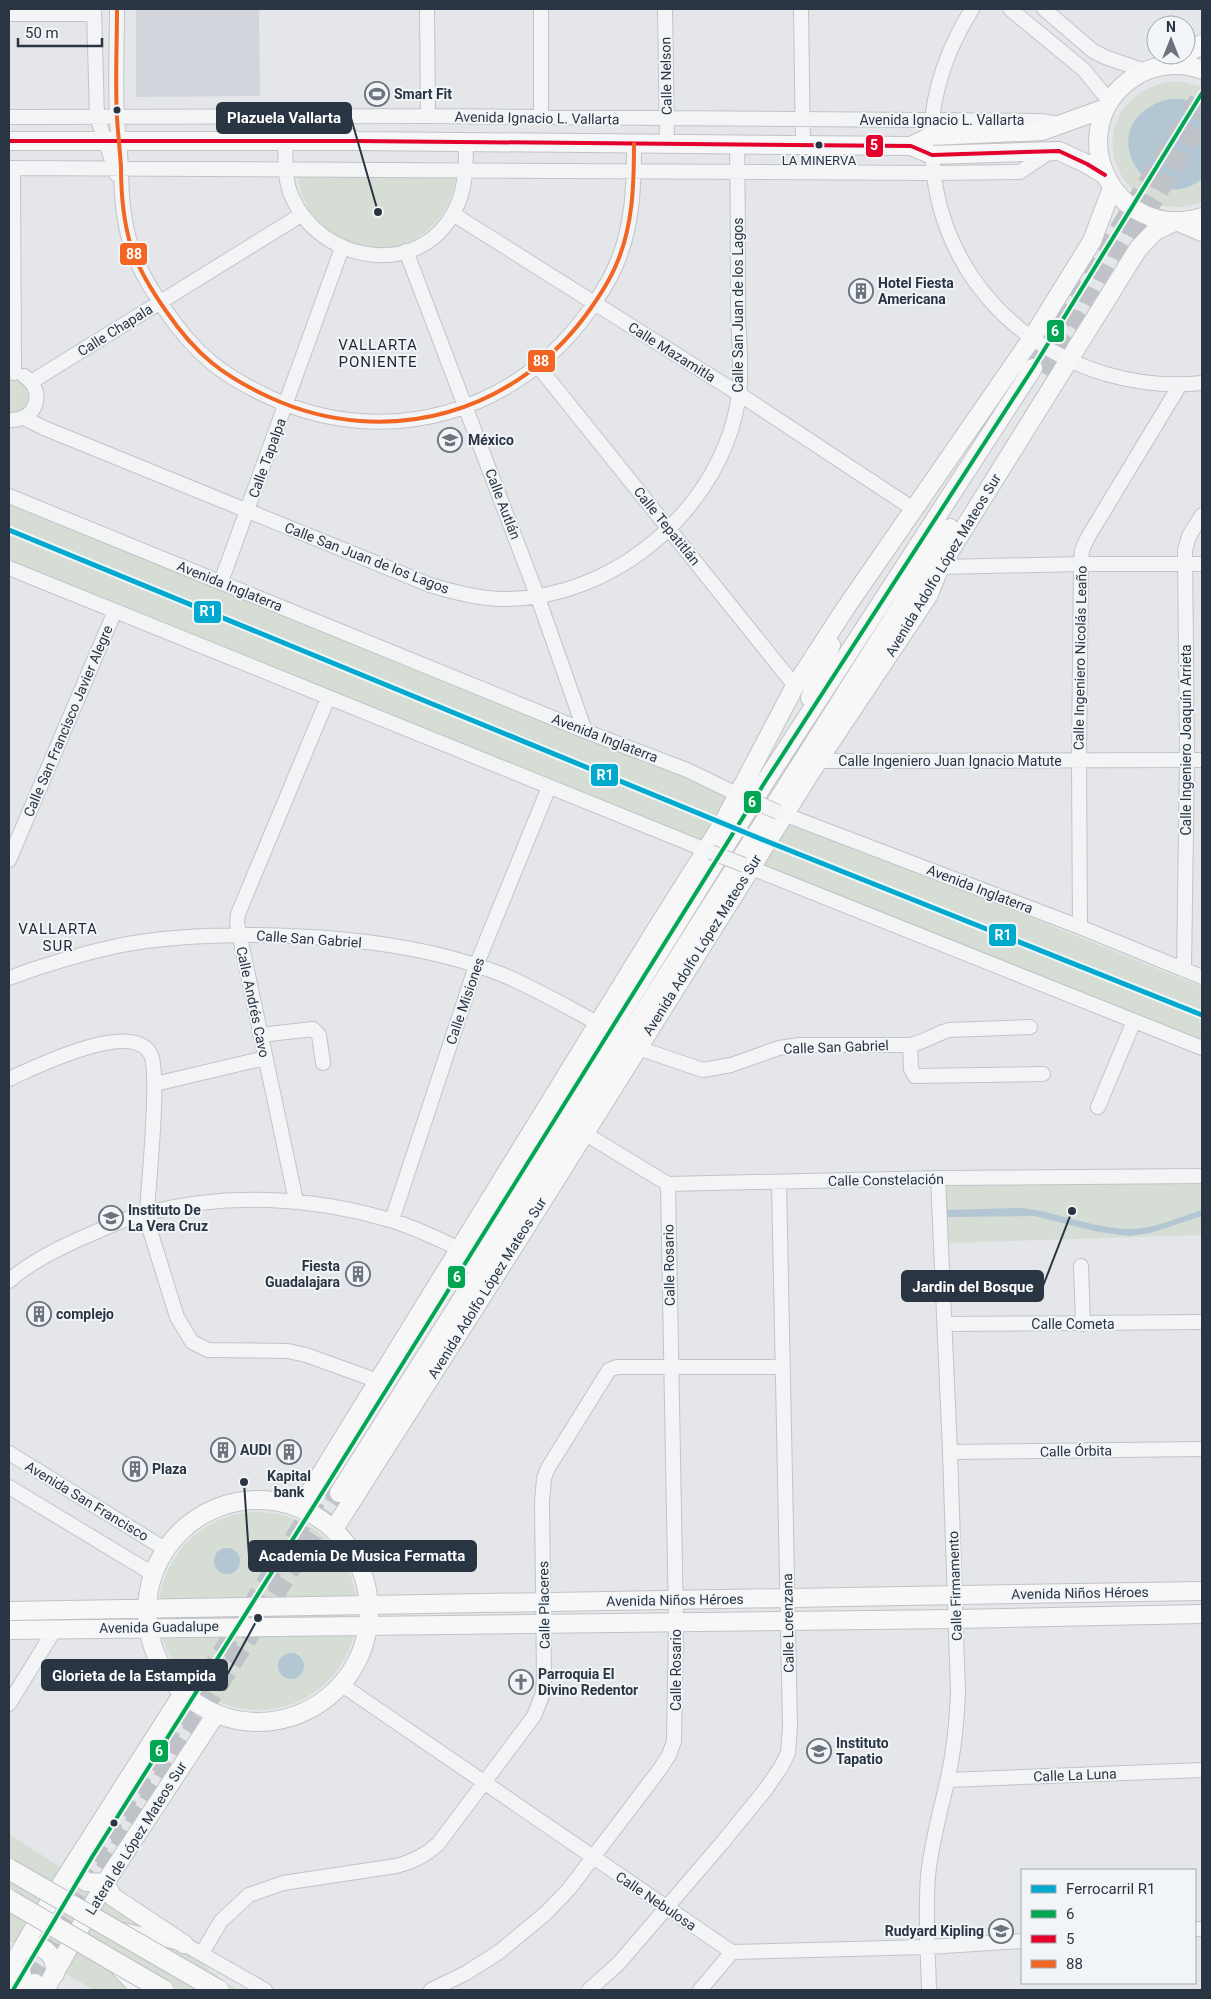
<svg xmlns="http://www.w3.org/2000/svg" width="1211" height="1999" font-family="Roboto,sans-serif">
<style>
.built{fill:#d2d6dc}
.green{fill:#d5ddd4}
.water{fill:#b2c6d4}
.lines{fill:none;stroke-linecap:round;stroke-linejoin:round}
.major-tunnel{stroke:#bfc3c8;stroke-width:18;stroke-dasharray:18 9;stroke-linecap:butt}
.minor-casing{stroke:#c2c4c7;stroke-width:16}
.major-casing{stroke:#c0c3c7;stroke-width:20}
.minor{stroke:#f3f4f6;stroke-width:14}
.major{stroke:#f7f7f7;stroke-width:18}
.minor-bridge-casing{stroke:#c2c4c7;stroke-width:16;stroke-linecap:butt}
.highway-bridge-casing{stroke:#b6b9be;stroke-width:22;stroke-linecap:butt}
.minor-bridge{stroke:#f3f4f6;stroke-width:14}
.highway-bridge{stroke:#f7f7f7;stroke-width:20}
.bus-1-casing{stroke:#f2f5f8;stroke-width:8}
.bus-2-casing{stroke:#f2f5f8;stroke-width:8}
.bus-3-casing{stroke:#f2f5f8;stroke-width:8}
.bus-1{stroke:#00a651;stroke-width:4}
.bus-2{stroke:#e4002b;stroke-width:4}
.bus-3{stroke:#f26522;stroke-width:4}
.rail-1-casing{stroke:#f2f5f8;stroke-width:9}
.rail-1{stroke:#00a9ce;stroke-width:5}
.bus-dot{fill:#2a3543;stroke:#f2f5f8;stroke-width:2}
.labels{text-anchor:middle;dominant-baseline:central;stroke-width:4;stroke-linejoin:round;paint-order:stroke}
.bus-label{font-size:13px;fill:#2a3543;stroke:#f2f5f8}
.street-label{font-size:14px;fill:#2a3543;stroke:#f2f5f8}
.poi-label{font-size:14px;font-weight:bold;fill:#2a3543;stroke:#f2f5f8;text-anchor:start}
.neighbourhood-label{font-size:15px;letter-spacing:1px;fill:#1c2634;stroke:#f2f5f8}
.leader{fill:none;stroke:#2a3543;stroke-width:2}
.callout-dot{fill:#2a3543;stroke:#f2f5f8;stroke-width:2}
.callout{fill:#2a3543;stroke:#2a3543;stroke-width:2}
.callout-label{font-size:15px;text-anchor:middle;font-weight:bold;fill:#fff}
.line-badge{stroke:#f2f5f8;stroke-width:2}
.badge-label{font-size:14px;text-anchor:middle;font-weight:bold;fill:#fff}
</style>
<rect width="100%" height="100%" fill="#e4e6e9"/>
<path class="built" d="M136,9H259L260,96L136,97Z"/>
<path class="green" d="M1183,82L1202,87V202C1132,229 1080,141 1136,96C1144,90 1154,85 1164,83C1170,81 1177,82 1183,82Z
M299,175H454L456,177C448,233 396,263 345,240C328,233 314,221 306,204C302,195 297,184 299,175Z
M9,380C34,377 36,414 9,412Z
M9,503L1202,987V1040L696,838L9,560Z
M1202,1183V1235L947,1243L937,1186Z
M159 1611a99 99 0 1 1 198 0a99 99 0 1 1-198 0Z
M9,1834L183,1946L221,1980L239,1990H94L9,1941Z"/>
<path class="water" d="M1169,99H1184L1202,108V179C1147,222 1086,121 1169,99Z
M1022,1208C1058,1212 1091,1228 1128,1229C1153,1230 1179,1217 1202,1210V1216L1150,1233L1130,1236L1099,1232L1034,1216L946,1217L944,1210Z
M214 1561a13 13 0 1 1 26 0a13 13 0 1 1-26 0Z
M278 1666a13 13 0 1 1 26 0a13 13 0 1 1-26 0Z"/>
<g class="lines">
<path class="major-tunnel" d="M1033,368L1202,93
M1046,375L1091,307L1202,119
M104,1870L339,1493
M22,1975L92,1857L327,1485
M35,1983L87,1898"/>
<defs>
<path id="minor" d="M94,9L97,117L117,175
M117,9C117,45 115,82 117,118C118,134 120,151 121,167C121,194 123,220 131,246C138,269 152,291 166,311C196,355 223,376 271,398C388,451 518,413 591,308C600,295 610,280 616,265C633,227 634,184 634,144
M427,9L428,116
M541,9V117
M665,9L667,144
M801,9L803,145
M1010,9L1084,70L1110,102
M1044,9L1093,51L1105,57L1145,71
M9,14H94
M9,117L428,116L1041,121L1061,124
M931,130C934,86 949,46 972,9
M285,141C286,160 284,180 292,197C320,262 418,280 454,212C466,190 466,167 466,142
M933,166C945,303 1069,396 1202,383
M9,168L933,173L1020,172L1051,151
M13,168L14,373
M453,214L739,394L915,510
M406,251L537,595L585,731
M538,366L795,686
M31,382L301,215
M24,418L44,428L430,585C453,592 476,598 500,599C614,601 724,507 739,394C742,371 739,339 738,315C738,258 738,201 737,144
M9,420C36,422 47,391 24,376
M9,496L585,731L687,770L745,798
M940,567L1081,564H1202
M9,568L711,852
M221,582L342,248
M818,761L1202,760
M778,812L1080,927L1202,977
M9,860L115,611
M744,865L1202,1048
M1080,927L1079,761L1081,564L1082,550L1088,537L1180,385
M1184,970L1187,760L1185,550L1189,536L1202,515
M9,978C44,965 80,954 117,946C161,937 208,935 253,935C336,936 423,944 501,974C535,988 567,1007 599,1024
M260,1035L313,1029L319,1035L323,1063
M910,1045L911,1069L915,1076L1043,1074
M638,1048L703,1070L731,1065L779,1048L799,1045H910C925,1042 935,1034 949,1030L1030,1027
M9,1079C35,1067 130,1020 150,1053C161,1070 148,1186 147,1213L148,1224L177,1317L192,1342L208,1350L288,1351L306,1355L378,1381
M155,1084L265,1058
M1098,1107L1134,1021
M584,1133L668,1184L938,1178L1202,1176
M296,1201L237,923L238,914L328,698
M392,1220L476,966L549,787
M1081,1266L1083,1324
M9,1281C32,1260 69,1243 98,1231C114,1224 130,1217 147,1213C227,1192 312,1197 390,1220C414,1227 438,1239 460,1249
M944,1324L1202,1322
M950,1452L1202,1449
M9,1453L165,1549
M9,1487L153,1574
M342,1685L732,1952L928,1947L1022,1941
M9,1704L55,1629
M948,1780L1202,1770
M1195,1929H1202
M123,1930L184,1944L265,1990
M202,1953L221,1921L249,1895L283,1883L396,1866C413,1862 425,1856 438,1844L534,1716L543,1693L544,1678L542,1502L544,1478L548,1468L609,1370L617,1367H783
M118,1969L138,1990
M431,1990L466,1973L499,1952L546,1913L569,1889L660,1769L669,1755L674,1741L676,1622L668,1184
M589,1990L619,1963L722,1843L766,1789L781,1767L788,1753L790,1726L779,1182
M700,1990L732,1952
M929,1990C928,1952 925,1914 928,1876C931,1844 940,1813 947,1782C954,1752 957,1722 958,1692L950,1452L938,1178"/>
<path id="major" d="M1186,54L1202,44
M1202,70C1182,62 1158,64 1139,74C1056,122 1111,245 1202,217
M307,116L354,140
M9,141H357L911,146L932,155L1059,151L1087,164L1105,175
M911,146L931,136L1042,131L1106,108
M810,698L831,645
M466,1263L765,782L1033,368
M339,1493L950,528
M147 1611a111 111 0 1 1 222 0a111 111 0 1 1-222 0Z
M300,1508L657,928L723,823L795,686L847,606L1032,338L1092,241L1112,188
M334,1529L518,1240L818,761L928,596L940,567L1138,249L1155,231L1176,221L1202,232
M9,1611L1202,1591
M9,1630L956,1619L1202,1614
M78,1858C76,1869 78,1875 86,1882L105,1883L113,1897L184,1944
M20,1952C38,1938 57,1953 55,1974
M9,1971L44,1911L183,1693
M13,1990L22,1975
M31,1990L35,1983
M45,1990L105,1883L216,1714"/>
</defs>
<use href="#minor" class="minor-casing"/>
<use href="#major" class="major-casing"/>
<use href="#minor" class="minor"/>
<use href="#major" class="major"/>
<defs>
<path id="minor-bridge" d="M746,798L778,812
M711,852L744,865"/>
<path id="highway-bridge" d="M9,1869L218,1990
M9,1900L163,1990"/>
</defs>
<use href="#minor-bridge" class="minor-bridge-casing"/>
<use href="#highway-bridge" class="highway-bridge-casing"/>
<use href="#minor-bridge" class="minor-bridge"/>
<use href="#highway-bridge" class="highway-bridge"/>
<defs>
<path id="bus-1" d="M13,1990L92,1857L327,1485L765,782L1033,368L1202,93"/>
<path id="bus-2" d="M9,141H357L911,146L932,155L1059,151L1087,164L1105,175"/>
<path id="bus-3" d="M117,9C117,45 115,82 117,118C118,134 120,151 121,167C121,194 123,220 131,246C138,269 152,291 166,311C196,355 223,376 271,398C388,451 518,413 591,308C600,295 610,280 616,265C633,227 634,184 634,144"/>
</defs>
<use href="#bus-1" class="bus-1-casing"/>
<use href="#bus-2" class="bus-2-casing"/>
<use href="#bus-3" class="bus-3-casing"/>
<use href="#bus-1" class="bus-1"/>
<use href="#bus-2" class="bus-2"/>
<use href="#bus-3" class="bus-3"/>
<defs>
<path id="rail-1" d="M9,530L761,839L1202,1015"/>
</defs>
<use href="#rail-1" class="rail-1-casing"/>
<use href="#rail-1" class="rail-1"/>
</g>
<defs>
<symbol id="stadium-ring" viewBox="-11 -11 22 22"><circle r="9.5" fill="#f2f5f8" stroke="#6b737d" stroke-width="1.5"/><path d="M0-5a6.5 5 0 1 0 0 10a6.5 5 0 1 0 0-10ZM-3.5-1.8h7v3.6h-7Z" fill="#6b737d"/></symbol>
<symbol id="building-ring" viewBox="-11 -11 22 22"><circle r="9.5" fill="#f2f5f8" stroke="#6b737d" stroke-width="1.5"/><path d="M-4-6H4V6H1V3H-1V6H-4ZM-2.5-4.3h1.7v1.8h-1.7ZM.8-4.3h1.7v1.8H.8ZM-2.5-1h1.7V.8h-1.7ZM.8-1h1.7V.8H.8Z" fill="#6b737d"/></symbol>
<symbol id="school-ring" viewBox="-11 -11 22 22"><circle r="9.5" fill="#f2f5f8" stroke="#6b737d" stroke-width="1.5"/><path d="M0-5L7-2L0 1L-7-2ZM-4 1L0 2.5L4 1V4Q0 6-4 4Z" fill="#6b737d"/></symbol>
<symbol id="university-ring" viewBox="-11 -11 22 22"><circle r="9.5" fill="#f2f5f8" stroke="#6b737d" stroke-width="1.5"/><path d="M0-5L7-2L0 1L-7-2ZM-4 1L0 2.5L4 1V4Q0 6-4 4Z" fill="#6b737d"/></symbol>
<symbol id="church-ring" viewBox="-11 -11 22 22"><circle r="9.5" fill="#f2f5f8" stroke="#6b737d" stroke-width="1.5"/><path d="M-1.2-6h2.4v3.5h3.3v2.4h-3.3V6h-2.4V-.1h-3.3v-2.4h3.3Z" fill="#6b737d"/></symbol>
</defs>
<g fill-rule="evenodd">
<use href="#stadium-ring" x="363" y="80" width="28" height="28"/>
<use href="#building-ring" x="847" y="277" width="28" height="28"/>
<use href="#school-ring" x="436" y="426" width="28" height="28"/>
<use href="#university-ring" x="97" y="1204" width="28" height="28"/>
<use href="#building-ring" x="344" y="1260" width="28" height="28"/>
<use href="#building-ring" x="25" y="1300" width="28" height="28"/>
<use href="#building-ring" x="209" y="1436" width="28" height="28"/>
<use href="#building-ring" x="275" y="1438" width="28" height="28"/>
<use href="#building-ring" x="121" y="1455" width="28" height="28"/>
<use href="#church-ring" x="507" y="1668" width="28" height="28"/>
<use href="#university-ring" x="805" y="1737" width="28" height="28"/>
<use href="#school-ring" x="987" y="1917" width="28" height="28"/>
</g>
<g class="bus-dot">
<circle cx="117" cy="110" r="4.5"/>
<circle cx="819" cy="145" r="4.5"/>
<circle cx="114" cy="1823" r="4.5"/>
</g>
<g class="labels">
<g class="bus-label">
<text x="819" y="160">LA MINERVA</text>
</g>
<g class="street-label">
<text transform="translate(666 76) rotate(-91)">Calle Nelson</text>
<text transform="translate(537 118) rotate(1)">Avenida Ignacio L. Vallarta</text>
<text x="942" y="120">Avenida Ignacio L. Vallarta</text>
<text transform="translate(738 305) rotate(-90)">Calle San Juan de los Lagos</text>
<text transform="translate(115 330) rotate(-32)">Calle Chapala</text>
<text transform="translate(672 352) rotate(32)">Calle Mazamitla</text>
<text transform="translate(267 458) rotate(-70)">Calle Tapalpa</text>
<text transform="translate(503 504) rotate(69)">Calle Autlán</text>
<text transform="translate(667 526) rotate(51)">Calle Tepatitlán</text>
<text transform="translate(367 558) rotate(21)">Calle San Juan de los Lagos</text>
<text transform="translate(943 565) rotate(-59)">Avenida Adolfo López Mateos Sur</text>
<text transform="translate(230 586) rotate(22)">Avenida Inglaterra</text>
<text transform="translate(1080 658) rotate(-89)">Calle Ingeniero Nicolás Leaño</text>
<text transform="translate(68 721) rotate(-67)">Calle San Francisco Javier Alegre</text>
<text transform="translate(605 738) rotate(21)">Avenida Inglaterra</text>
<text transform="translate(1186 740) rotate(-90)">Calle Ingeniero Joaquín Arrieta</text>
<text x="950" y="761">Calle Ingeniero Juan Ignacio Matute</text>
<text transform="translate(980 889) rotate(21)">Avenida Inglaterra</text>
<text transform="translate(309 939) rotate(4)">Calle San Gabriel</text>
<text transform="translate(702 945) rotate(-58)">Avenida Adolfo López Mateos Sur</text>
<text transform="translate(465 1001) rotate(-71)">Calle Misiones</text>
<text transform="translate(253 1002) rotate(78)">Calle Andrés Cavo</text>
<text transform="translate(836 1047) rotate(-2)">Calle San Gabriel</text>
<text transform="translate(886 1180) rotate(-1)">Calle Constelación</text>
<text transform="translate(669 1265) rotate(-91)">Calle Rosario</text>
<text transform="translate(487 1288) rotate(-58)">Avenida Adolfo López Mateos Sur</text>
<text x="1073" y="1324">Calle Cometa</text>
<text transform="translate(1076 1451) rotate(-1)">Calle Órbita</text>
<text transform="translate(87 1501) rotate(31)">Avenida San Francisco</text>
<text transform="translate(955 1586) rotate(-92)">Calle Firmamento</text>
<text transform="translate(1080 1593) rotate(-1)">Avenida Niños Héroes</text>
<text transform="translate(675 1600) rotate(-1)">Avenida Niños Héroes</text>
<text transform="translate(544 1605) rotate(-91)">Calle Placeres</text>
<text transform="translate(788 1623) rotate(-91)">Calle Lorenzana</text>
<text transform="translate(159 1627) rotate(-1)">Avenida Guadalupe</text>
<text transform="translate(676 1670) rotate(-90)">Calle Rosario</text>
<text transform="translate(1075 1775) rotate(-2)">Calle La Luna</text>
<text transform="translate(136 1838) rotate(-58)">Lateral de López Mateos Sur</text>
<text transform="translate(656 1901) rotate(34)">Calle Nebulosa</text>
</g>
<g class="poi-label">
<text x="394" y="94">Smart Fit</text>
<text x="878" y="283">Hotel Fiesta<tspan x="878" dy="16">Americana</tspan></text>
<text x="468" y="440">México</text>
<text x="128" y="1210">Instituto De<tspan x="128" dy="16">La Vera Cruz</tspan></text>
<text x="340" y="1266" text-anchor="end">Fiesta<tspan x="340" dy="16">Guadalajara</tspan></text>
<text x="56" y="1314">complejo</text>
<text x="240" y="1450">AUDI</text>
<text x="152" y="1469">Plaza</text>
<text x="289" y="1476" text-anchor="middle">Kapital<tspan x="289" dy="16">bank</tspan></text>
<text x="538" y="1674">Parroquia El<tspan x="538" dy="16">Divino Redentor</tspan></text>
<text x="836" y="1743">Instituto<tspan x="836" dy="16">Tapatio</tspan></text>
<text x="984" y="1931" text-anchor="end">Rudyard Kipling</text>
</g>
<g class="neighbourhood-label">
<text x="378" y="345">VALLARTA<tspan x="378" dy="17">PONIENTE</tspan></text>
<text x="58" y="929">VALLARTA<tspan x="58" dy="17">SUR</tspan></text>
</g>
</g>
<path class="leader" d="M378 212L351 118M1072 1211L1043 1286M244 1482L249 1556M258 1618L227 1675"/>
<g class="callout-dot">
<circle cx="378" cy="212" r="5"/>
<circle cx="1072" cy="1211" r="5"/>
<circle cx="244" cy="1482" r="5"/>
<circle cx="258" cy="1618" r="5"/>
</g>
<g class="callout">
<rect x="217" y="103" width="134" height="30" rx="5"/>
<rect x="902" y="1271" width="141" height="30" rx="5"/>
<rect x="249" y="1541" width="227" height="30" rx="5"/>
<rect x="42" y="1660" width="185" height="30" rx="5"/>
</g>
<g class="callout-label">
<text x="284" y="123">Plazuela Vallarta</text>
<text x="973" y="1292">Jardin del Bosque</text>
<text x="362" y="1561">Academia De Musica Fermatta</text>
<text x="134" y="1681">Glorieta de la Estampida</text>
</g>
<g class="line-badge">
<rect x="865" y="134" width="19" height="24" rx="5" fill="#e4002b"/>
<rect x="119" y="242" width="29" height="24" rx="5" fill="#f26522"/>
<rect x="1046" y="319" width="19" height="24" rx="5" fill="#00a651"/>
<rect x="527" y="349" width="29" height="24" rx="5" fill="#f26522"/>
<rect x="193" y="600" width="29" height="24" rx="5" fill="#00a9ce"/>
<rect x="590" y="763" width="29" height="24" rx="5" fill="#00a9ce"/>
<rect x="743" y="790" width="19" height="24" rx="5" fill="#00a651"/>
<rect x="988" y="923" width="29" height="24" rx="5" fill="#00a9ce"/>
<rect x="447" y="1265" width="19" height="24" rx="5" fill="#00a651"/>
<rect x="149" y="1739" width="20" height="24" rx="5" fill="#00a651"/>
</g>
<g class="badge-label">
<text x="874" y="150">5</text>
<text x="134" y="259">88</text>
<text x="1055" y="336">6</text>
<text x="541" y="366">88</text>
<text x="208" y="616">R1</text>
<text x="605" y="780">R1</text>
<text x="752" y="807">6</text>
<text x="1003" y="940">R1</text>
<text x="457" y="1282">6</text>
<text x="159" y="1756">6</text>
</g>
<rect width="1211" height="1999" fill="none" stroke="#2a3543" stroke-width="20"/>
<rect x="1021" y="1869" width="175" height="115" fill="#f2f5f8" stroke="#a2a8b0"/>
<rect x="1031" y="1885" width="25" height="8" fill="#00a9ce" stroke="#a2a8b0"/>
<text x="1066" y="1894" font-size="15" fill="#2a3543">Ferrocarril R1</text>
<rect x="1031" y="1910" width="25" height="8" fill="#00a651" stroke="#a2a8b0"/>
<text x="1066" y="1919" font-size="15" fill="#2a3543">6</text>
<rect x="1031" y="1935" width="25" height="8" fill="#e4002b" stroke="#a2a8b0"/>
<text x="1066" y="1944" font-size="15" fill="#2a3543">5</text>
<rect x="1031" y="1960" width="25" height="8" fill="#f26522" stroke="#a2a8b0"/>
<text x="1066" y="1969" font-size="15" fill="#2a3543">88</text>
<g transform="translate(1171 40)"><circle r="24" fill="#f2f5f8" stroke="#a2a8b0"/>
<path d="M0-4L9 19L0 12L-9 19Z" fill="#6b737d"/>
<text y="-8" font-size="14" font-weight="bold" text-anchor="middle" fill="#2a3543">N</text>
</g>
<path d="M18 38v8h84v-8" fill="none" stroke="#2a3543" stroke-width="2.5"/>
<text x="25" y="38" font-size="15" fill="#2a3543" stroke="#f2f5f8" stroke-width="4" paint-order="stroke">50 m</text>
</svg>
